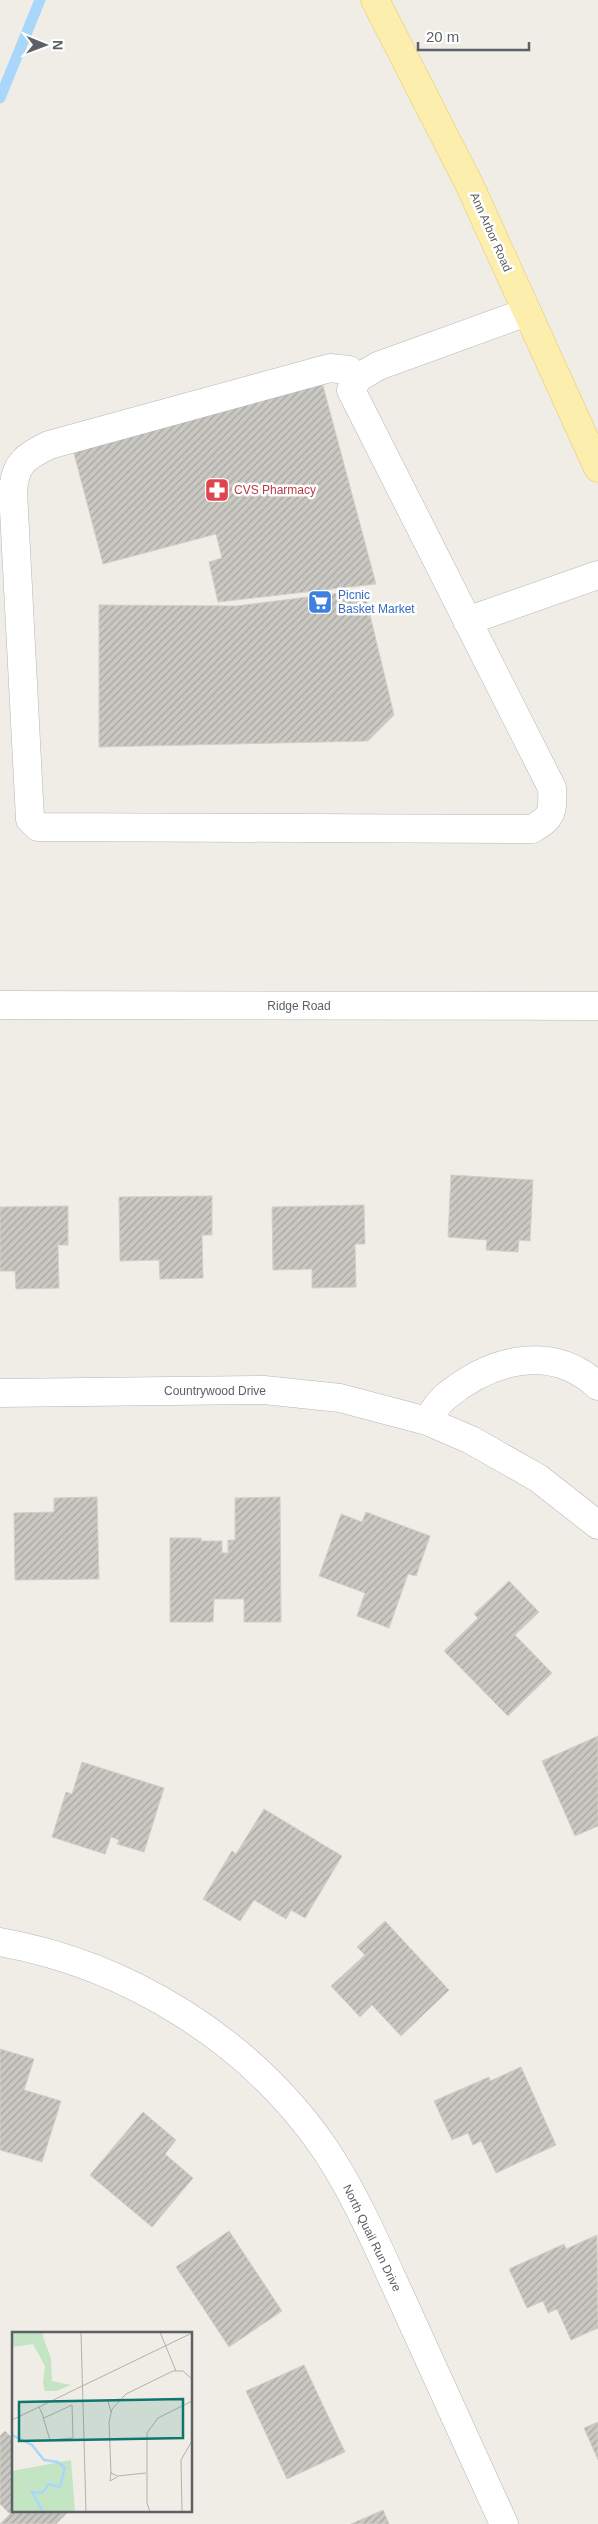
<svg xmlns="http://www.w3.org/2000/svg" width="598" height="2524" font-family="Arial,sans-serif">
<style>
.lines{fill:none;stroke-linecap:round;stroke-linejoin:round}
.stream{stroke:#a9d7fb;stroke-width:11}
.building{fill:url(#building-hatch);stroke:#d4cfc4}
.minor-casing{stroke:#b3b6ba;stroke-width:29}
.major-casing{stroke:#ecc662;stroke-width:29}
.minor{stroke:#fff;stroke-width:28}
.major{stroke:#fcefae;stroke-width:28}
.labels{text-anchor:middle;dominant-baseline:central;stroke-width:5;stroke-linejoin:round;paint-order:stroke}
.street-label{font-size:12px;fill:#5d6165;stroke:#fff}
.health-label{font-size:12px;fill:#be3a42;stroke:#fff;text-anchor:start}
.shop-label{font-size:12px;fill:#366cbe;stroke:#fff;text-anchor:start}
.inset-river{fill:none;stroke:#a9d7fb;stroke-width:2.5}
.inset-road{fill:none;stroke:#b1b1ae;stroke-width:1}
.view{fill:#0f766e;fill-opacity:0.15;stroke:#0f766e;stroke-width:2.5}
.inset-edge{fill:none;stroke:#5d6165;stroke-width:2.5}
</style>
<defs>
<pattern id="building-hatch" width="6" height="6" patternUnits="userSpaceOnUse" patternTransform="scale(1.25)"><rect width="6" height="6" fill="#cac8c2"/><path d="M-1 1l2-2M0 6l6-6M5 7l2-2" fill="none" stroke="#a7a6a1"/></pattern>
</defs>
<rect width="100%" height="100%" fill="#efede6"/>
<g class="lines">
<path class="stream" d="M0,98L40,0"/>
</g>
<path class="building" d="M322,382L376,584L218,602L209,562L222,558L216,534L103,564L72,446Z
M364,590L394,715L368,741L99,747V605L236,606Z
M451,1175L533,1180L530,1241L519,1240L518,1252L486,1250L487,1240L448,1237Z
M212,1196V1235H202L203,1278L160,1279L159,1260L120,1261L119,1197Z
M364,1205L365,1244H355L356,1287L312,1288V1269L273,1270L272,1207Z
M68,1206V1245H58L59,1288L16,1289L15,1271H0V1207Z
M97,1497L99,1579L15,1580L14,1513L54,1512V1498Z
M280,1497L281,1622H244V1599H214L213,1622H170V1538H201V1541H222V1553H228V1540H235V1498Z
M366,1512L430,1536L416,1576L408,1574L389,1628L357,1616L365,1593L319,1576L341,1514L362,1522Z
M509,1581L539,1612L515,1635L552,1673L508,1716L444,1651L478,1618L474,1614Z
M598,1736V1826L575,1836L542,1761Z
M82,1762L164,1788L144,1852L117,1844L119,1840L111,1837L105,1854L52,1837L66,1792L72,1794Z
M264,1809L342,1856L305,1918L291,1910L286,1919L254,1900L240,1921L203,1899L232,1851L236,1854Z
M385,1921L449,1990L401,2036L372,2005L360,2017L331,1986L365,1955L357,1947Z
M0,2049L34,2059L24,2090L61,2101L42,2162L0,2150Z
M521,2067L556,2145L496,2173L481,2141L473,2145L468,2133L452,2140L434,2101L489,2077L490,2081Z
M143,2112L176,2140L165,2154L193,2178L152,2227L90,2175Z
M229,2231L282,2311L229,2347L176,2267Z
M597,2235L598,2328L571,2340L557,2309L548,2313L543,2301L527,2308L509,2269L564,2244L566,2249Z
M304,2365L345,2452L287,2479L246,2391Z
M598,2422V2460L584,2428Z
M5,2431L14,2440V2510H70L56,2524H0L10,2514L0,2504V2436Z
M383,2510L389,2524H351Z"/>
<g class="lines">
<defs>
<path id="minor" d="M358,378L349,370L330,368L49,445C25,457 15,463 13,491L30,819L38,827L532,829C553,817 553,812 552,788L351,390L358,378L378,366L527,312
M467,621L598,575
M0,1005L598,1006
M0,1393L264,1390L340,1398L427,1421L471,1440L538,1478L598,1525
M427,1421C432,1413 438,1403 445,1397C490,1360 551,1342 598,1386
M0,1942C129,1965 251,2041 325,2149C357,2197 379,2250 403,2302C437,2376 470,2450 504,2524"/>
<path id="major" d="M375,0L470,186L598,468"/>
</defs>
<use href="#minor" class="minor-casing"/>
<use href="#major" class="major-casing"/>
<use href="#minor" class="minor"/>
<use href="#major" class="major"/>
</g>
<defs>
<symbol id="pharmacy-square" viewBox="-11 -11 22 22"><rect x="-9" y="-9" width="18" height="18" rx="4" fill="#e0444e" stroke="#fff"/><path d="M-2-6h4v4h4v4h-4v4h-4v-4h-4v-4h4Z" fill="#fff"/></symbol>
<symbol id="supermarket-square" viewBox="-11 -11 22 22"><rect x="-9" y="-9" width="18" height="18" rx="4" fill="#3f7fe0" stroke="#fff"/><path d="M-6-5.5h2.5l.6 2H6L4.5 2H-2.5L-4.4-4H-6ZM-1.5 3.2a1.3 1.3 0 1 0 .1 0ZM3 3.2a1.3 1.3 0 1 0 .1 0Z" fill="#fff"/></symbol>
</defs>
<g fill-rule="evenodd">
<use href="#pharmacy-square" x="203" y="476" width="28" height="28"/>
<use href="#supermarket-square" x="306" y="588" width="28" height="28"/>
</g>
<g class="labels">
<g class="street-label">
<text transform="translate(491 232) rotate(66)">Ann Arbor Road</text>
<text x="299" y="1006">Ridge Road</text>
<text x="215" y="1391">Countrywood Drive</text>
<text transform="translate(372 2238) rotate(64)">North Quail Run Drive</text>
</g>
<g class="health-label">
<text x="234" y="490">CVS Pharmacy</text>
</g>
<g class="shop-label">
<text x="338" y="595">Picnic<tspan x="338" dy="14">Basket Market</tspan></text>
</g>
</g>
<g transform="translate(12 2332)">
<rect width="180" height="180" fill="#efede6"/>
<path d="M3,0H31V5L4,9Z" fill="#c3e5c3"/>
<path d="M0,0H3L4,9L31,5L39,26L40,49L59,53L44,59H33L31,51L33,34L21,12L0,15ZM59,128L63,180H0V139Z" fill="#c3e5c3"/>
<path class="inset-river" d="M0,103L20,113L32,128L46,130L53,136L48,155L37,152L30,161L20,160L31,180"/>
<path class="inset-road" d="M69,0L74,180M148,0L164,39M27,75L32,86L60,73L61,106L38,108L31,85M99,80L96,69L107,67M0,88L180,1M99,140L98,149L105,145M134,141L105,144L99,141L97,90L100,77L114,62L161,39H171L180,47M138,180L135,171V101L146,86L180,69M170,180L169,128L180,109"/>
<path class="view" d="M171,67V106L7,109V70Z"/>
<rect width="180" height="180" class="inset-edge"/>
</g>
<g transform="translate(45 45) rotate(91)" stroke="#ffffff" stroke-width="4" paint-order="stroke">
<path d="M0-4L9 19L0 12L-9 19Z" fill="#5d6165"/>
<text y="-8" font-size="14" font-weight="bold" text-anchor="middle" fill="#5d6165">N</text>
</g>
<path d="M418 42v8h111v-8" fill="none" stroke="#5d6165" stroke-width="2.5"/>
<text x="426" y="42" font-size="15" fill="#5d6165" stroke="#ffffff" stroke-width="4" paint-order="stroke">20 m</text>
</svg>
